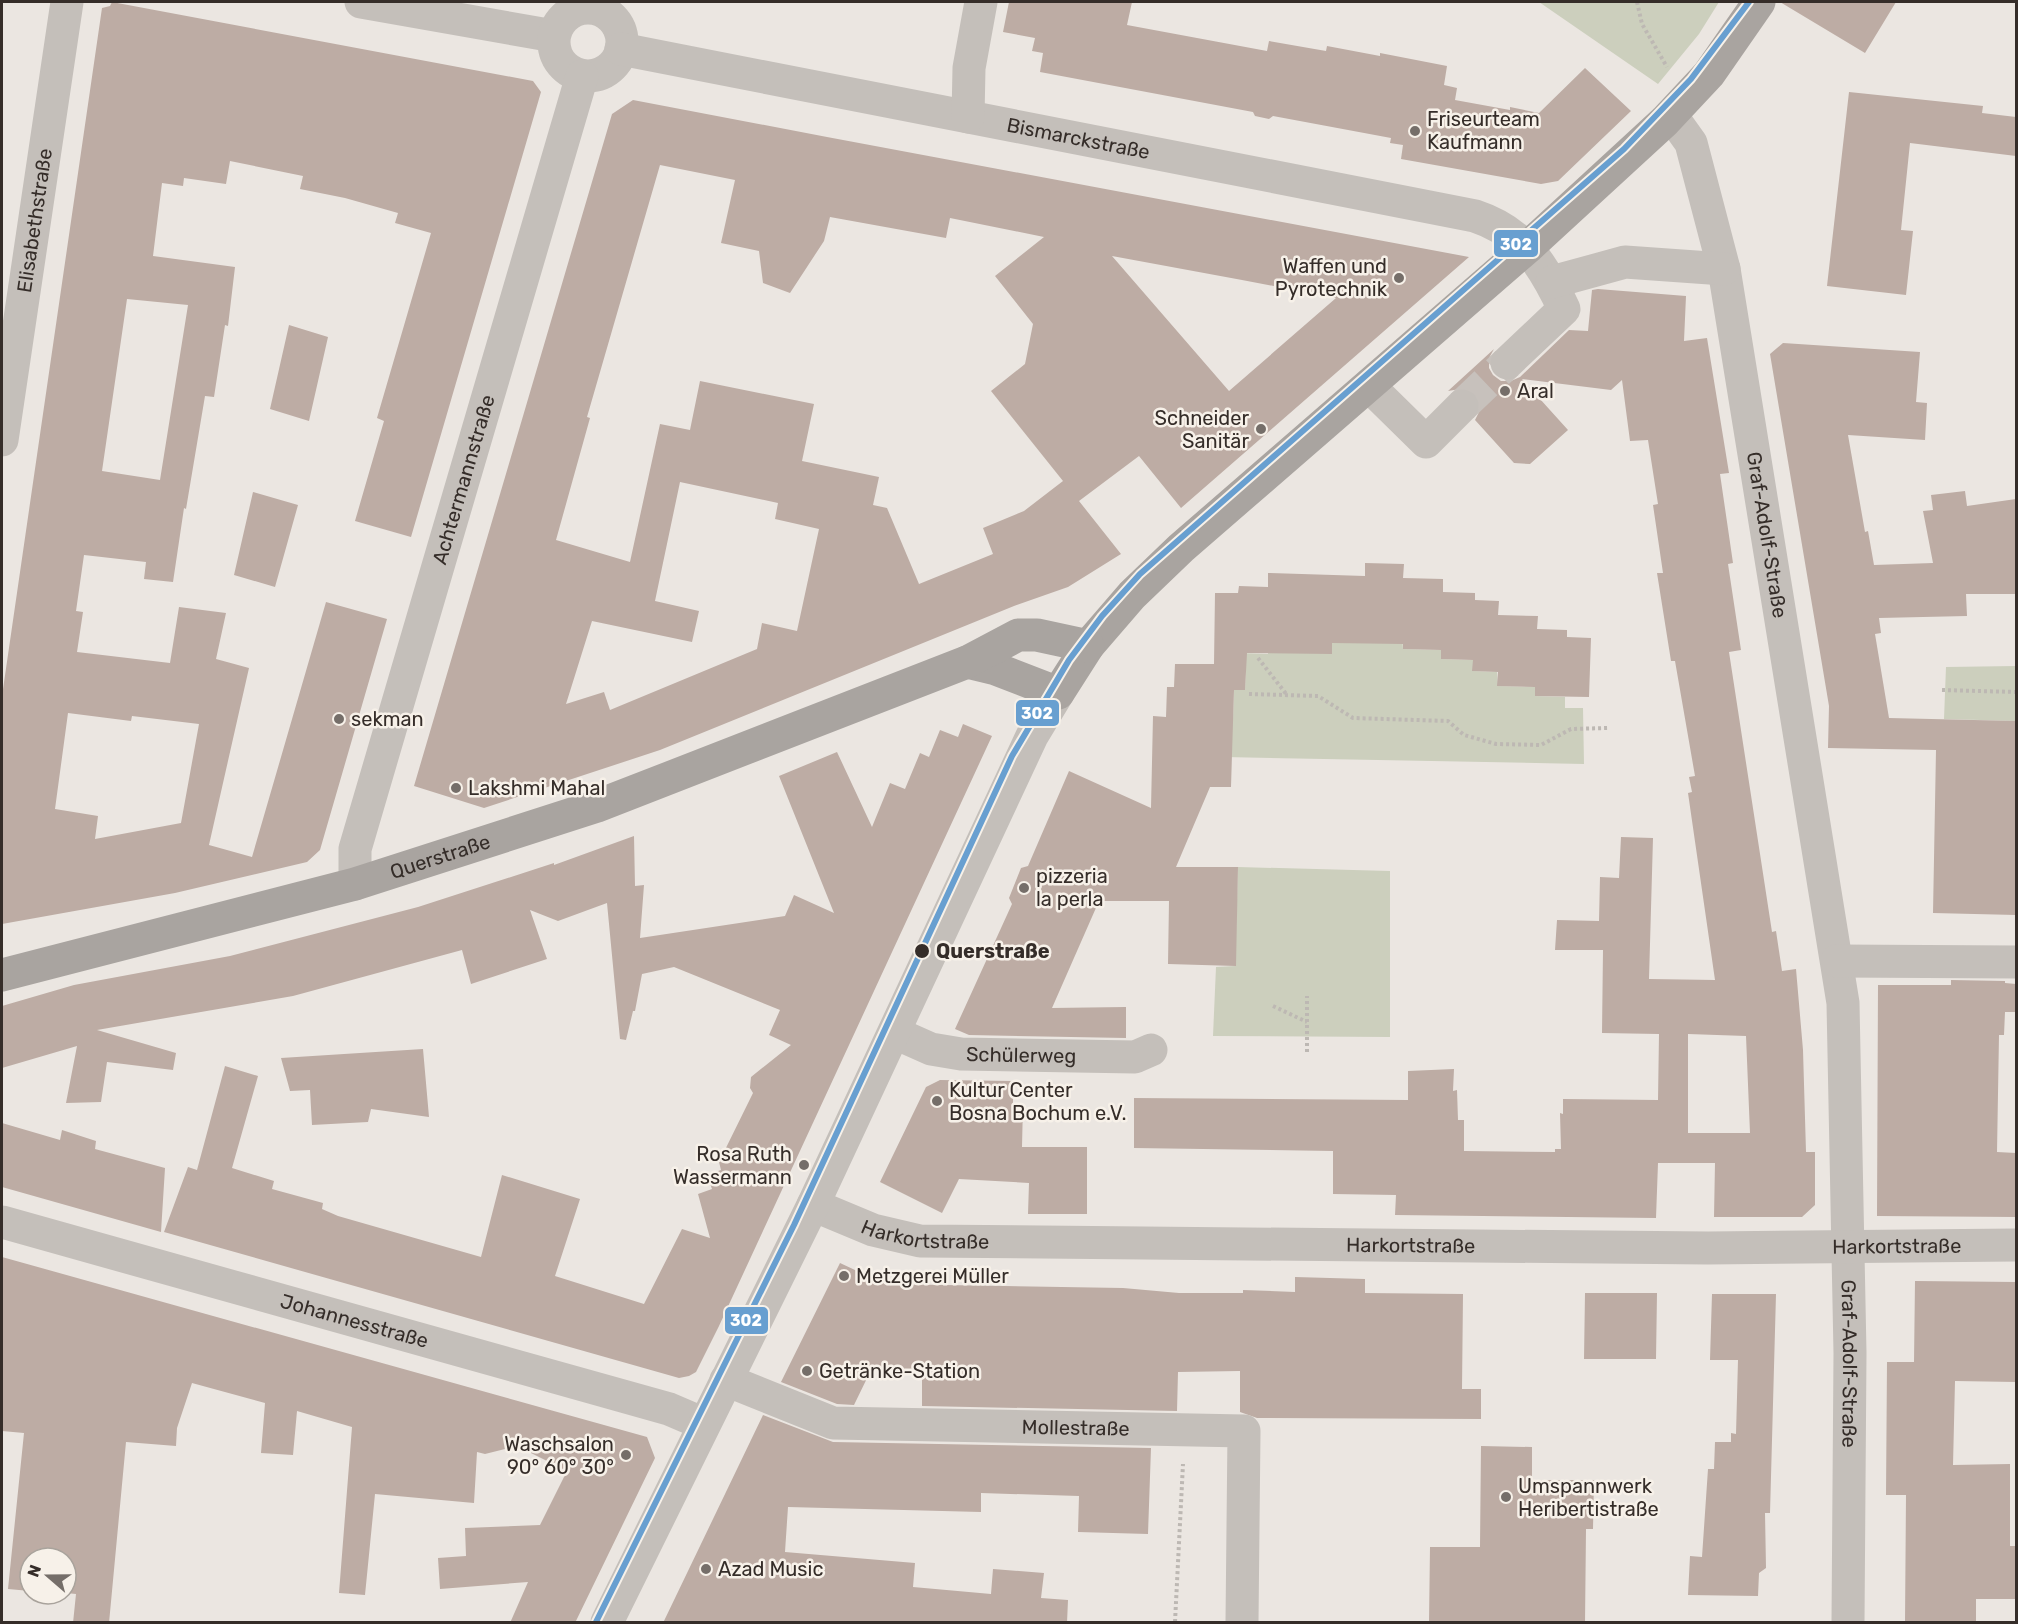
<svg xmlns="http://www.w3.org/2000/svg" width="2018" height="1624" font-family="Rubik,sans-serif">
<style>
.green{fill:#cccfbd}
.building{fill:#bdaca4;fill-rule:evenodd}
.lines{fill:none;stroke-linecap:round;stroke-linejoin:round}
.minor-tunnel{stroke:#c7c1bc;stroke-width:33;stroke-dasharray:33 16;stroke-linecap:butt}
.path{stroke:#bdb8b3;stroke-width:4;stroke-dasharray:3 3;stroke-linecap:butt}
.minor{stroke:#c4bfba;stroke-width:33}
.major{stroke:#a9a4a0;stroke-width:33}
.tram-1-casing{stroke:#f7f1e9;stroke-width:10}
.tram-1{stroke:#689fd0;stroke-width:6}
.poi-dot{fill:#756e69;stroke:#f7f1e9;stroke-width:2}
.stop-dot{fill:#352d29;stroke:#f7f1e9;stroke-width:2}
.labels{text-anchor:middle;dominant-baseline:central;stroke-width:5;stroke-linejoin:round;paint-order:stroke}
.poi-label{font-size:20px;fill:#352d29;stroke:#f7f1e9;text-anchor:start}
.street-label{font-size:20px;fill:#352d29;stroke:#f7f1e9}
.stop-label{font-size:20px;font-weight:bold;fill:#352d29;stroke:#f7f1e9;text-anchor:start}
.line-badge{stroke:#f7f1e9;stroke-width:2}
.badge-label{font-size:16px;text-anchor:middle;font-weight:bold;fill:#fff}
</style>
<rect width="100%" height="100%" fill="#ebe6e1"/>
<path class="green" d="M1539,2H1719L1699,34L1658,84Z
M1402,635L1403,649L1441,650V659L1473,660V671L1497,672L1498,686L1535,687V696L1565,697V708H1583L1584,764L1224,757L1225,719H1233L1234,690H1245L1246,666L1239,653L1268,654V645L1332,643Z
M2016,666V721L1944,719L1946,667Z
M1238,867L1390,871V1037L1213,1036L1216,967L1235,966Z"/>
<path class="building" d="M112,2L533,81L541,92L411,537L355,521L384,421L377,418L431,233L395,223L398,213L345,198L300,189L303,176L230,161L226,184L184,178L183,186L162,183L153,256L235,267L228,326L225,325L214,397L205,396L186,509L184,508L173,582L144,579L146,562L84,555L76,611L83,612L77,652L170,663L179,607L226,613L216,659L249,668L209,845L252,857L326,602L387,619L320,850L307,862L175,893L2,924V696L102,8L110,6ZM127,299L188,305L160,480L102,471ZM68,713L131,721L132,716L199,724L181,823L95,839L98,816L55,809Z
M1009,2H1132L1127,25L1267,51L1269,41L1326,51L1327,46L1380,56V53L1447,66L1444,85L1457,88L1455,100L1510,110V107L1539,113L1585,68L1631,111L1558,181L1541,184L1401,159L1403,145L1390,143L1391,138L1273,116L1269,119L1255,116L1253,112L1040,72L1043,53L1032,51L1035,38L1003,32Z
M1780,2H1896L1865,53Z
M1849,92L1983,106L1982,113L2016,117V156L1910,143L1901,230L1913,231L1906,295L1827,286Z
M633,100L827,137L1469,257L1181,508L1139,456L1079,501L1121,554L1068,587L1014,606L660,750L484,808L414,786L612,114ZM660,165L735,180L721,243L759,251L763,283L790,293L824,241L830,217L946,238L950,218L1044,237L995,276L1033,324L1025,364L991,391L1063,481L1024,511L983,528L993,554L919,584L887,508L873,505L879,477L802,461L814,404L700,381L690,430L660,424L630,562L556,540L590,418L587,417ZM1112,256L1242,280L1336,298L1229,391ZM680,482L778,503L775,519L819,529L797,631L762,623L757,649L610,710L604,692L566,704L592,621L692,642L699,611L655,601Z
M1598,289L1686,296L1684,341L1707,338L1729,473L1720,474L1733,563L1728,564L1741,650L1729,652L1772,932L1776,931L1782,971L1796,969L1803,1050L1806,1152H1815V1205L1802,1217H1714L1715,1163H1658L1656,1218L1395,1215L1396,1195L1333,1194V1151L1134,1148V1098L1408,1100V1071L1454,1069L1453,1091L1457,1090L1458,1120H1464V1151L1555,1152V1149H1561L1560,1113L1563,1114V1099L1658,1100L1659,1034L1602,1033L1603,950H1555L1557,920L1599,921L1600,877L1619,878L1621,837L1653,838L1649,979L1715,980L1688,793L1692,792L1689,777L1695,776L1675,661H1671L1657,573H1663L1653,505L1658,504L1648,440L1630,441L1622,380L1611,390L1522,379L1568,430L1530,464L1514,463L1475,420L1480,410V401L1476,393L1466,388L1448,391L1494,349L1489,358V368L1493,375L1501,381H1511L1520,377L1569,330L1588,331L1592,290ZM1688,1034L1746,1036L1750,1133H1688Z
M289,325L328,337L309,421L270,409Z
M1783,343L1920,352L1916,402L1927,403L1925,440L1848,435L1865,532L1868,531L1874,565L1933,563L1923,511L1933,510L1931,495L1965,491L1967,506L2016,499V594H1966L1967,616L1879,618L1881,633L1875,634L1889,718L2016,721V915L1933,913L1936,750L1828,748L1829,706L1770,354Z
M253,492L298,505L275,587L234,575Z
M1365,563L1404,564L1403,578L1443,579V592L1475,593V600L1499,601L1498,615L1538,616L1537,629L1567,630V637L1591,638L1589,697L1535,696V687L1497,686L1498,672L1472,671L1473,660L1441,659V650L1403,649V644L1332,643V654L1247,653L1245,690H1234L1231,787H1210L1176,867H1238L1236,966L1168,964L1169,901H1099L1052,1008L1126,1007V1038L969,1035L955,1029L1012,904L1009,898L1021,868L1028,866L1069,771L1151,808L1153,716L1166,717L1167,687H1174L1175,664H1214L1215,593H1238L1239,586L1268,587V573L1365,576Z
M963,724L992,736L719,1326L696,1372L689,1376L679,1378L164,1232L188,1167L197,1170L225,1066L258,1076L232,1168L274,1181L272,1189L323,1203L322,1209L338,1216L481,1257L502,1175L580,1199L555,1276L644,1304L682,1229L710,1238L698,1194L712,1189L707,1175L721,1170L719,1162L753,1093L750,1088L751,1077L791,1045L769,1035L780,1010L674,967L642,974L635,1011H633L626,1040L620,1039L607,903L558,921L530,910L547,959L471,984L462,950L293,996L97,1030L176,1053L173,1070L107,1062L101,1102L66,1103L77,1046L2,1068V1006L74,985L230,956L418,907L554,863V865L634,836L635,886L644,885L640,938L785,916L794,895L834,913L779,776L837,752L872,827L890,783L905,789L920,753L929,757L940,730L958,737Z
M1951,980L2005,981V983L2016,984V1012H2005L2004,1035H1999L1997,1152L2016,1153V1217L1877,1216L1878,985H1951Z
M423,1049L429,1117L371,1109L368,1122L312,1125L310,1090L290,1091L281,1058Z
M940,1080L1013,1081V1104H1023L1022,1147H1087V1214H1028L1029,1183L959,1179L942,1213L880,1182L926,1087Z
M2,1123L60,1140L62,1130L96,1141L95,1149L165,1168L161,1232L2,1187Z
M2,1257L647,1437L655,1458L575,1623H510L528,1582L440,1589L438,1558L466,1556L465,1528L540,1525L567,1471L517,1446L485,1454L477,1452L474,1503L375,1494L365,1595L339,1593L352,1427L297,1411L293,1455L261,1453L265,1403L192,1383L177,1428L176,1446L126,1442L109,1623H73L76,1594L66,1593V1558H30V1591L8,1589L24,1433L2,1431Z
M840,1263L885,1284L1123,1288L1179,1293H1243V1290L1295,1292V1277L1365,1279V1293L1463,1294L1462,1389H1481V1419L1257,1418L1240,1412V1371L1178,1372L1177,1411L922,1406V1369L872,1368L854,1405L837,1404L781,1382Z
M1915,1281L2016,1282V1382L1955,1381L1953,1465L2010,1464V1546H2016V1599H1976V1623H1905L1906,1495H1886L1887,1362H1914Z
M1585,1293H1657L1656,1359H1584Z
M1712,1294H1776L1770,1513H1765L1766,1568L1759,1573L1758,1596L1688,1595L1690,1556L1702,1557L1708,1469H1714L1715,1442H1731V1433L1736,1434L1738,1360H1710Z
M763,1415L833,1442L1151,1448L1148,1534L1078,1532L1079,1496L981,1493V1512L788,1507L785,1552L915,1563L913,1587L991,1594L993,1569L1044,1573L1041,1598L1068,1600L1067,1623H663Z
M1481,1446L1532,1447V1480H1594L1593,1529H1586L1585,1623H1429L1430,1547H1480Z"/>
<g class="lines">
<path class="minor-tunnel" d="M1462,406L1507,363"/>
<path class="path" d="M1637,2L1642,24L1667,67
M1258,658L1287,695
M1942,690L2016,692
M1249,694L1318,696L1353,718L1448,721L1464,735L1496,744L1541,745L1571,729L1608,728
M1273,1006L1307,1022
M1307,1052V996
M1175,1622L1183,1464"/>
<g class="minor">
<path d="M361,2L554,36"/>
<circle cx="588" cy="42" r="34"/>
<path id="s1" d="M621,49L1475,216C1523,232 1543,264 1564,309L1507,363"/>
<path id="s2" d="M1671,115L1691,143L1724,269L1843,1003L1850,1353L1848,1622"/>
<path d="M968,117L969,68L981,2"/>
<path d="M1552,282L1625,262L1724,269"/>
<path d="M1369,386L1426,442L1462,406"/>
<path id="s3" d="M2,440L67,2"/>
<path id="s4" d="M355,884V849L582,76"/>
<path d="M1837,961L2016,962"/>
<path id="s5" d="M895,1033L931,1049L961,1054L1135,1057L1151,1050"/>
<path id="s6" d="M813,1205L873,1230L920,1241L1708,1248L2016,1245"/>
<path id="s7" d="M2,1222L669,1409L704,1424"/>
<path id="s8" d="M726,1380L833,1423L1244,1431L1242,1622"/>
<path d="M607,1622L813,1205L1032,736L1058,693"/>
</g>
<g class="major">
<path d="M967,662L996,669L1058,693L1088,646L1132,595L1181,548L1528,247L1665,121L1709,74L1759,2"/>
<path id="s9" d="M2,975L355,884L597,806L967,662L1018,635H1037L1088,646"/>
</g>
<defs>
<path id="tram-1" d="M596,1622L794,1225L1012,756L1069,660L1102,616L1140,574L1624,149L1691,79L1749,2"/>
</defs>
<use href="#tram-1" class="tram-1-casing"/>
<use href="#tram-1" class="tram-1"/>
</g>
<g class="poi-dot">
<circle cx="1415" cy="131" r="6"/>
<circle cx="1399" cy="278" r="6"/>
<circle cx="1505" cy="391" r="6"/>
<circle cx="1261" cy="429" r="6"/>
<circle cx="339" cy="719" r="6"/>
<circle cx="456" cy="788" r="6"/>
<circle cx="1024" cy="888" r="6"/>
<circle cx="937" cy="1101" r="6"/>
<circle cx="804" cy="1165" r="6"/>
<circle cx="844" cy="1276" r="6"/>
<circle cx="807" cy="1371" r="6"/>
<circle cx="626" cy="1455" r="6"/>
<circle cx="1506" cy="1497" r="6"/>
<circle cx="706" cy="1569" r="6"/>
</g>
<circle class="stop-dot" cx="922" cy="951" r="8"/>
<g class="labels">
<g class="poi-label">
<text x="1427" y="119">Friseurteam<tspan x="1427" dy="23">Kaufmann</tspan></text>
<text x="1387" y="266" text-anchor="end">Waffen und<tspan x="1387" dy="23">Pyrotechnik</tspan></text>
<text x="1517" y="391">Aral</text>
<text x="1249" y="418" text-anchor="end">Schneider<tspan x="1249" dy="23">Sanitär</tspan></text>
<text x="351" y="719">sekman</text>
<text x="468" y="788">Lakshmi Mahal</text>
<text x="1036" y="876">pizzeria<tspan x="1036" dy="23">la perla</tspan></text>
<text x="949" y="1090">Kultur Center<tspan x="949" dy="23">Bosna Bochum e.V.</tspan></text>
<text x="792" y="1154" text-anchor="end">Rosa Ruth<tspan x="792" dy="23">Wassermann</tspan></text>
<text x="856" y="1276">Metzgerei Müller</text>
<text x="819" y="1371">Getränke-Station</text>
<text x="614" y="1444" text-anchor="end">Waschsalon<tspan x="614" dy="23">90° 60° 30°</tspan></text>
<text x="1518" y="1486">Umspannwerk<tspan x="1518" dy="23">Heribertistraße</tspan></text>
<text x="718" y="1569">Azad Music</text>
</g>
<g class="street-label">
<text stroke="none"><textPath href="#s1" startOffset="466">Bismarckstraße</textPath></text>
<text stroke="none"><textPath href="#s3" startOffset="222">Elisabethstraße</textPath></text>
<text stroke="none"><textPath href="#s4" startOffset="420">Achtermannstraße</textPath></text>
<text stroke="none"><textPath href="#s2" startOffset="434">Graf-Adolf-Straße</textPath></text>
<text stroke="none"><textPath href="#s9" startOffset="454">Querstraße</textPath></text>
<text stroke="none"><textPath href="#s5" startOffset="130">Schülerweg</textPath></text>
<text stroke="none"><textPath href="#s6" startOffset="118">Harkortstraße</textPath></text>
<text stroke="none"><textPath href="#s6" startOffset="604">Harkortstraße</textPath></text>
<text stroke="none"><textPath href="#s6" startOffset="1090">Harkortstraße</textPath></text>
<text stroke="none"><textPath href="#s7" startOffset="366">Johannesstraße</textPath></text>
<text stroke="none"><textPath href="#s2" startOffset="1269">Graf-Adolf-Straße</textPath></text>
<text stroke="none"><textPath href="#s8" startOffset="358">Mollestraße</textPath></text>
</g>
<g class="stop-label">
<text x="936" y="951">Querstraße</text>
</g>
</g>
<g class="line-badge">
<rect x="1493" y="229" width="46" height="29" rx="6" fill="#689fd0"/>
<rect x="1015" y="699" width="45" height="28" rx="6" fill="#689fd0"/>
<rect x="724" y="1306" width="45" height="29" rx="6" fill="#689fd0"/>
</g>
<g class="badge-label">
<text x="1516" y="250">302</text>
<text x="1037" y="719">302</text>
<text x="746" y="1326">302</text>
</g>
<rect width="2018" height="1624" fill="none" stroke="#352d29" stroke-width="6"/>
<g transform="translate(48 1576) rotate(290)"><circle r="28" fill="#f7f1e9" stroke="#a9a39c" stroke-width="1.5"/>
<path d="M0-4.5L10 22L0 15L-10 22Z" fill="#756e69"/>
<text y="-9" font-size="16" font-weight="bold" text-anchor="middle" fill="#352d29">N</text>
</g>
</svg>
